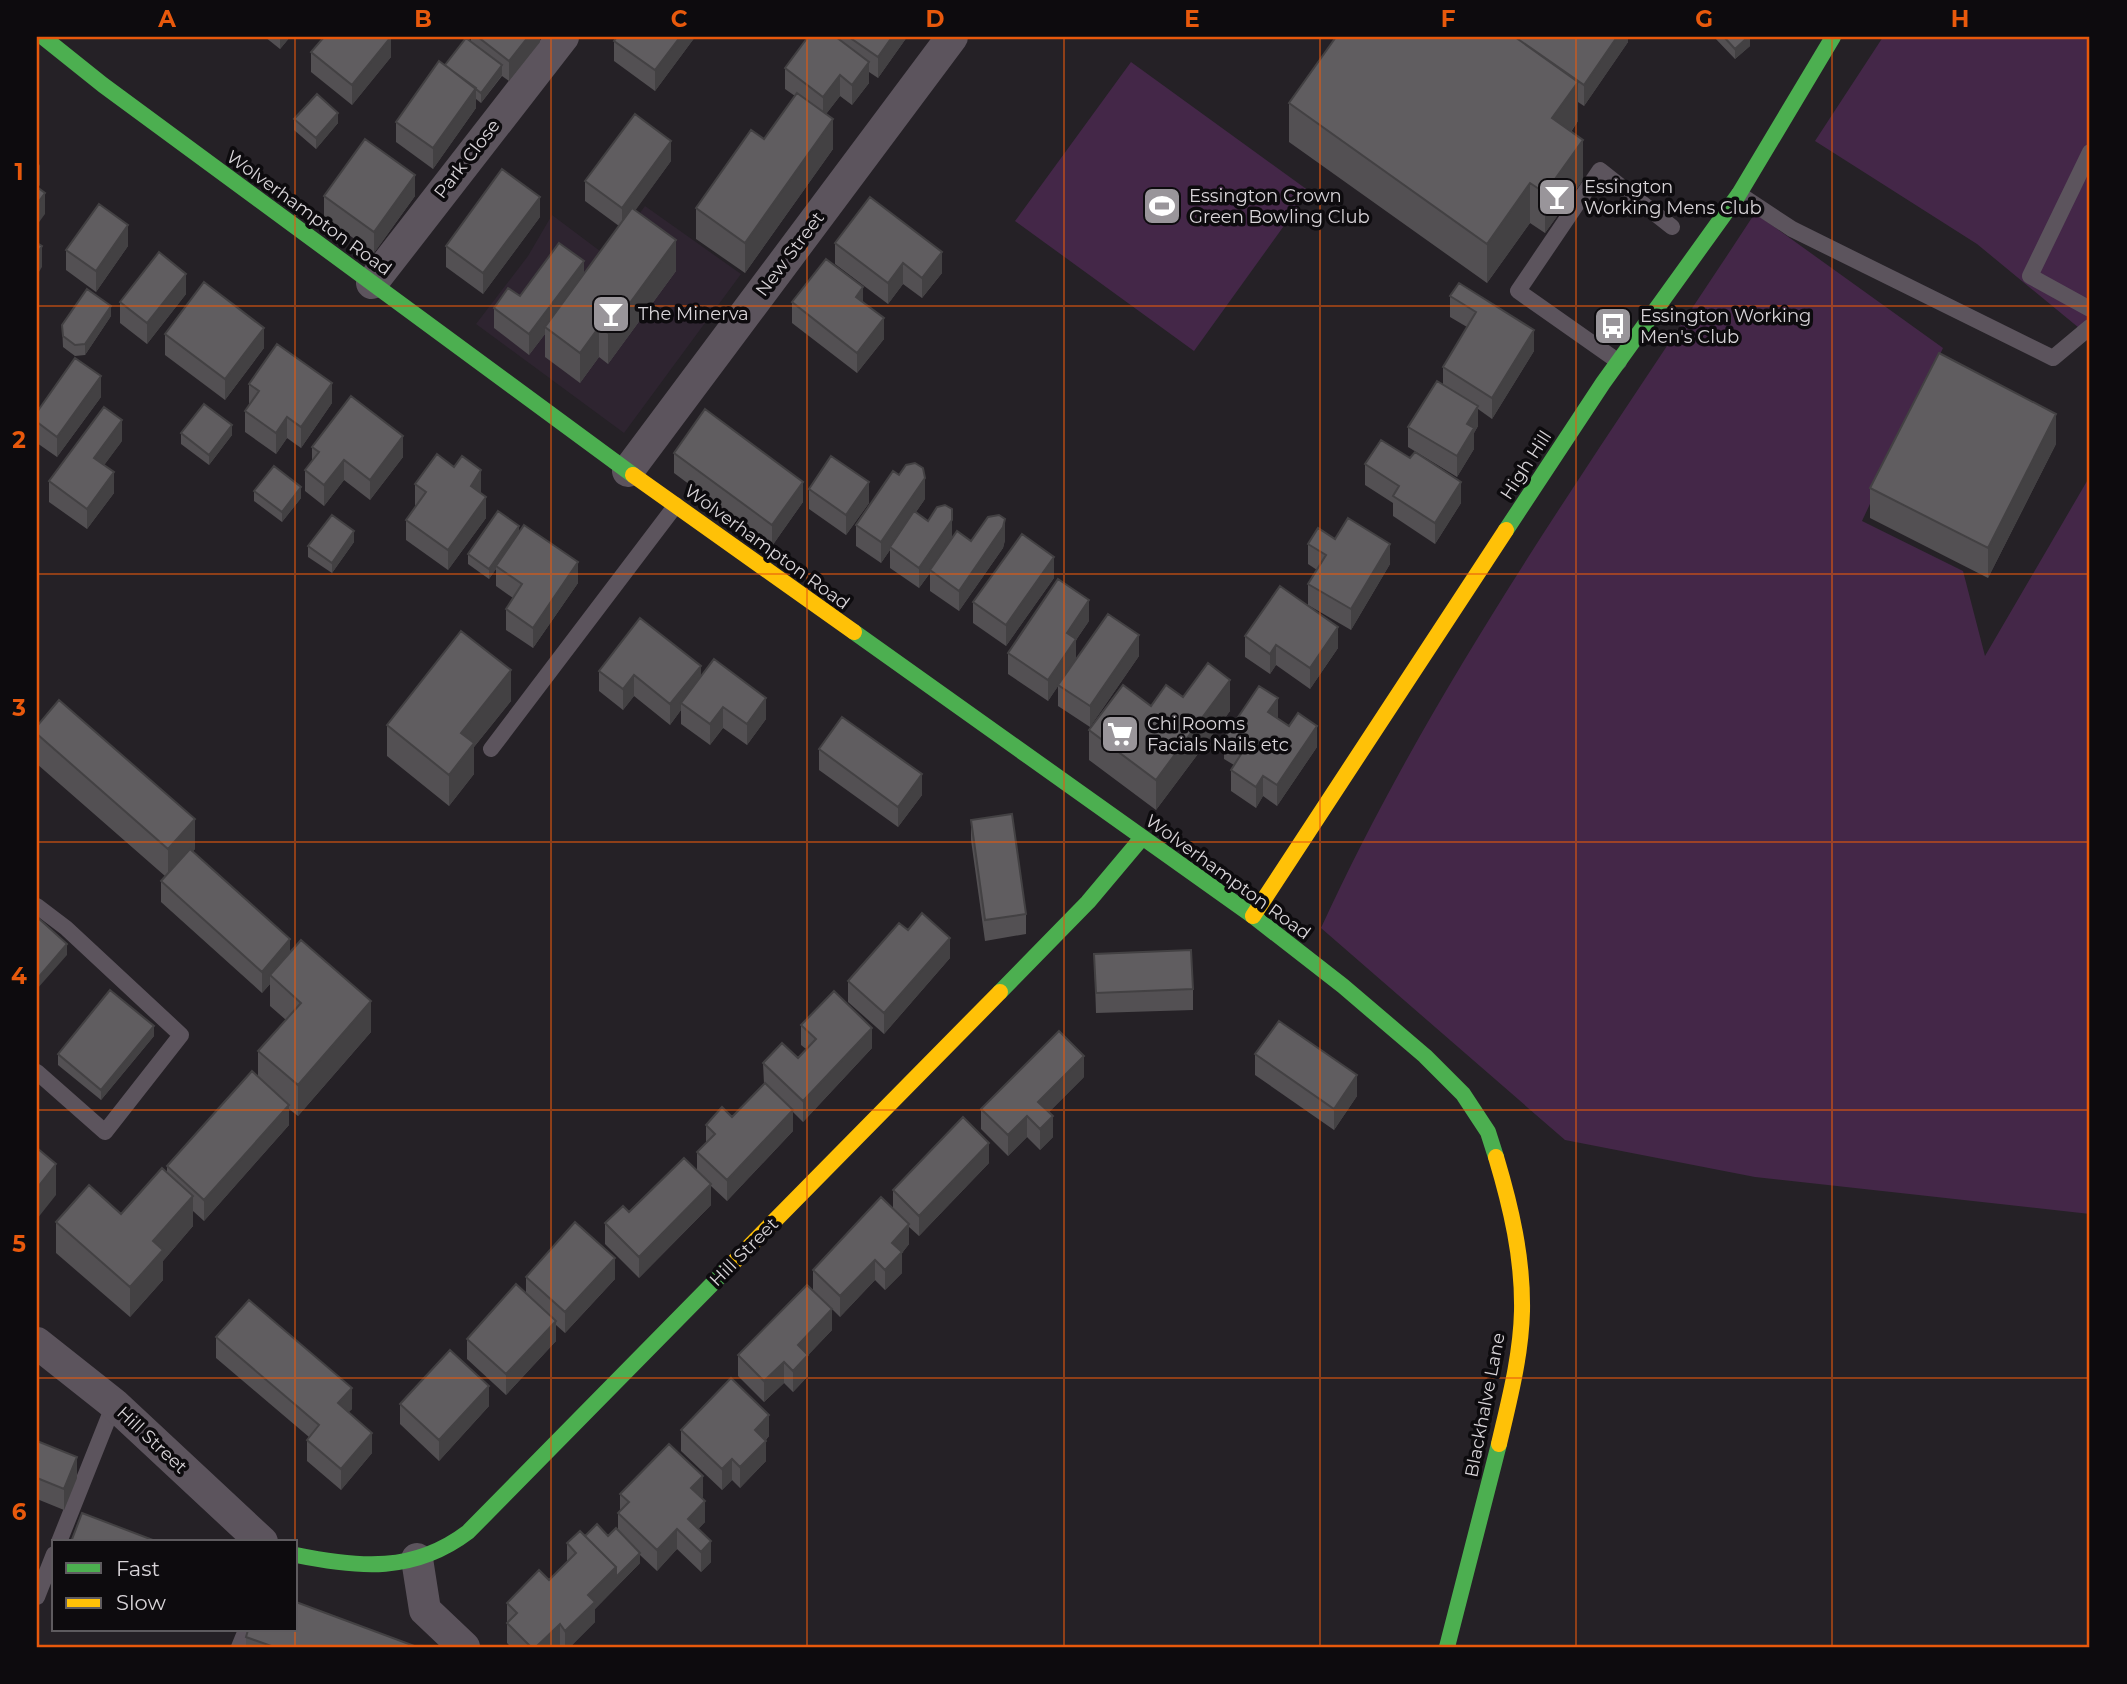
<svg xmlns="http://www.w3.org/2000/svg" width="2127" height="1684" font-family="Montserrat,sans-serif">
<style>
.built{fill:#2e2430}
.green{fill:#442748}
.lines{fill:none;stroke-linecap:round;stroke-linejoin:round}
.lane{stroke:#5c545d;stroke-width:16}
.street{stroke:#5c545d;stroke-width:32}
.fast{stroke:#4caf50;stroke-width:16}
.slow{stroke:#ffc107;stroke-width:16}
.wall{fill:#535053}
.shaded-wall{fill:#434143}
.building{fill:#605d60;stroke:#434143;stroke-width:2}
.grid{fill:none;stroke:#e8590c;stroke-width:2;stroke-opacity:0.55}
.labels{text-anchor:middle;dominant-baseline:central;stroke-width:7;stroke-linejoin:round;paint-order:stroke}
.street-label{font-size:18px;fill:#d8d4d8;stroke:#0d0b0e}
.poi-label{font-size:18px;fill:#d8d4d8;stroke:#0d0b0e;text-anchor:start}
.neatline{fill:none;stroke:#e8590c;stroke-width:2.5}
.grid-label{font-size:23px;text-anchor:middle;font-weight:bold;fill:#e8590c}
</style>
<rect width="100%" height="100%" fill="#252126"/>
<path class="built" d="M645,206L741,274L624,433L476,324L528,256L552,215L608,257Z"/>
<path class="green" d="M1883,37H2090V337L1977,244L1815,141Z
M1131,62L1309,191L1194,351L1015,221Z
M1755,213L1943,348L1862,521L1963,571L1985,656L2090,476V1214L1755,1177L1565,1140L1321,928C1437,675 1603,446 1755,213Z"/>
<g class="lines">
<path class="lane" d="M2090,152L2030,276L2090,309
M1739,194L1792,229L2053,358L2090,327
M1619,362L1518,291L1600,170L1672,227
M491,749L676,505
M37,906L66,928L181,1035L105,1132L37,1072
M59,1542L114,1404
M37,1597L54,1554
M239,1647L246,1630"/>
<path class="street" d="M372,283L563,37
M628,471L952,37
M37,1343L114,1404L262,1542
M417,1559L425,1610L464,1647"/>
<path class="fast" d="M43,37L103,85L633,475
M1506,530L1603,383L1739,194L1833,37
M854,632L1253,916L1343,986L1425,1056L1463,1094L1488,1132L1496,1157
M1000,992L1088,902L1141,839
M296,1555C359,1568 414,1573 468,1532L728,1268
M1447,1647L1499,1444"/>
<path class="slow" d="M633,475L854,632
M1253,916L1506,530
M1496,1157C1511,1207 1523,1258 1522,1311C1521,1356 1509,1401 1499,1444
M728,1268L1000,992"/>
</g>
<path class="wall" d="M265,37H290L280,49Z
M471,37H540V42L509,81L502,76L481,103L476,99V108L433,169L396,142V122L445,65L471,42Z
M617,37H695L655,91L614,61V41Z
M837,37H907L878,78L869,72V83L852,105L840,96L826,114L833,149L745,273L696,239V208L764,139L795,96L785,89V68Z
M1628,37V42L1584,106L1578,102V121L1571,132L1583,180L1545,233L1530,223L1487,283L1289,142V103Z
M1714,37H1750V46L1735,59Z
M311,52L391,57L352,105L311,72Z
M294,119L338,123L316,149L294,130Z
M671,161L635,210L676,271L608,364L599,357L580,383L545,357V334L529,355L494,328V308L520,296L584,274L619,226L585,201V181Z
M324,196H415L374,253L324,217Z
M540,217L483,294L446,267V246Z
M835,243L942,273L922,298L903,284L888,304L835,264Z
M128,246L96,292L66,270V250Z
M1459,283L1534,351L1492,419L1478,409V426L1474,433V449L1457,477L1408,447V427L1443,384V367L1467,327L1450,317V296Z
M186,294L147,344L120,323V302Z
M792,302H863L884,339L857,373L792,323Z
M111,316L85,355L75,356L63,347L62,325Z
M165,334L264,348L225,400L165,355Z
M249,384L332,403L301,448L287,438L276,454L245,432V411L249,405Z
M101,397L57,457L37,443V412Z
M181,433L232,435L209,465L181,444Z
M122,441L104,465L114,493L87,529L49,502V481Z
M2056,444L1988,578L1870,518V488Z
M312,447L403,457L370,500L344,480L324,506L305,491V470L312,461Z
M674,453L803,502L772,546L674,473Z
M1365,464L1461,503L1435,544L1393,516V503L1365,485Z
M415,484L481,491L480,493L486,518L448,570L406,540V520L416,506L415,505Z
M809,489L869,503L846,535L809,509Z
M254,491L301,498L282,522L254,501Z
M925,499L916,512L952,538L971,541L1005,540L1003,548L959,611L930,591V573L919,588L890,568V550L881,563L856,546V525Z
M519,532L578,583L533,648L506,630V609L513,598L496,586V569L489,579L468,564V554Z
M1335,539L1390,564L1351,630L1308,605V584L1317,570L1308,564V544Z
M354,542L332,573L308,557V546Z
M1054,578L1006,646L973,623V602Z
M1089,621L1076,640V659L1139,656L1090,727L1058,706V686L1048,701L1008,674V653Z
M1245,636L1338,648L1310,689L1276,665L1270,674L1245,657Z
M599,671L701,677L766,719L747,745L723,728L710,745L681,724V710L670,725L634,696L623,710L599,691Z
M1183,697L1230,711L1156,810L1089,760V730L1151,706Z
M511,701L474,747V774L449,806L387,756V725Z
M37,709V726L195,849L193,851L290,952L371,1032L298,1116L289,1109V1125L204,1221L193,1211V1226L163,1261V1280L130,1317L56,1253V1222L121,1214L167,1172V1166L258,1077V1051L286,1020L270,1006V984L262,993L161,902V881L165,876L37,764Z
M1278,718L1317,747L1277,806L1263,796L1256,808L1231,791V770L1234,765L1224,759V738Z
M819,749L922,795L898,827L819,770Z
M971,820L1026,914V934L985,941L971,840Z
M908,930L950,958L884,1034L848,1002V981Z
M1094,954L1193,989V1010L1096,1013Z
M801,1025L872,1048L803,1122L793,1112V1131L727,1201L711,1186V1205L639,1278L605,1244V1223L629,1212L697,1170V1152L706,1143V1125L732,1117L764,1084L763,1063L798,1058L806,1049L801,1045Z
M154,1036L101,1100L58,1065V1054Z
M1255,1054L1357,1096L1334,1130L1255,1075Z
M1084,1077L1049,1112L1053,1137L1040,1150L1027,1137L1008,1156L981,1129V1109Z
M989,1163L919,1236L909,1227V1244L902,1253V1273L885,1290L875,1280L840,1317L832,1309V1330L808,1355V1376L793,1392L784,1383L764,1402L738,1376V1355L813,1290V1270L893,1208V1190Z
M526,1277L615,1279L565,1333L556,1325V1341L506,1395L467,1359V1339L526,1293Z
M216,1337L352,1409L348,1412L372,1453L341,1490L307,1461V1440L309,1437L216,1358Z
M400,1404L489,1406L439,1461L400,1424Z
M681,1430L769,1436L766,1440V1461L740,1488L732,1480L722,1490L681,1451Z
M37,1441L77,1478L64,1510L37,1499Z
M620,1494L703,1497L701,1498L705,1522L698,1529L711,1562L701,1572L677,1549L657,1571L640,1555V1563L595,1609V1622L570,1647H561L560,1645L557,1647H511L507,1643V1603L549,1580L567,1562V1543L585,1536H608L618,1531V1513L620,1510Z
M246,1637L417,1647H246Z"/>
<path class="shaded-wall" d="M280,37H290L280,49Z
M391,37V57L352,105V85Z
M528,37H540V42L509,81V61Z
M680,37H695L655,91V70Z
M892,37H907L878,78V57Z
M1617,37H1628V42L1584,106V85Z
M1748,37H1750V46L1735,59V49Z
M869,62V83L852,105V85Z
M502,65V75L481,103V93Z
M840,75V96L823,118V97Z
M1578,82V121L1552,158V118Z
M476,88V108L433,169V148Z
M338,113V123L316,149V138Z
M833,119V149L745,273V243Z
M1583,140V180L1545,233V193Z
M671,141V161L622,229V208Z
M40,164V185L37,189V169Z
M415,175V196L374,253V232Z
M1530,183V223L1487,283V244Z
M45,193V214L37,225V204Z
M540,197V217L483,294V273Z
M128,225V246L96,292V271Z
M676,240V271L608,364V333Z
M42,246V267L37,275V254Z
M942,252V273L922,298V278Z
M584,261V281L545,327V334L529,355V334Z
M903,263V284L888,304V283Z
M186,274V294L147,344V323Z
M863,287V308L856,297Z
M111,306V316L85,355V344Z
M884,318V339L857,373V353Z
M599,327V357L580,383V353Z
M264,328V348L225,400V379Z
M1534,330V351L1492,419V398Z
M101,376V397L57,457V437Z
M332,383V403L301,448V427Z
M1478,406V426L1474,433V449L1457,477V456L1467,424Z
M2056,414V444L1988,578V548Z
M287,417V438L276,454V433Z
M122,420V441L94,479V458Z
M232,425V435L209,465V455Z
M403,436V457L370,500V480Z
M344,460V480L324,506V485Z
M481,470V491L471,506V486Z
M114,472V493L87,529V509Z
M925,478V499L891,548L890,547V550L881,563V542Z
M803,482V502L772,546V525Z
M869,482V503L846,535V515Z
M1461,482V503L1435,544V523Z
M301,487V498L282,522V512Z
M486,497V518L448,570V550Z
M952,509V541L930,570V573L919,588V568Z
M1005,519V540L1003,548L959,611V591Z
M519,526V537L496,566V569L489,579V569Z
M354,531V542L332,573V563Z
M1390,544V564L1351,630V609Z
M1054,557V578L1006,646V625Z
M578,562V583L533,648V628Z
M1089,600V621L1076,640V660L1048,701V680L1067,633Z
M1338,627V648L1310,689V668Z
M1139,635V656L1090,727V706Z
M1276,645V665L1270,674V654Z
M701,666V686L681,703V710L670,725V704Z
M511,670V701L474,747V774L449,806V775L461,733Z
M634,675V696L623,710V689Z
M1230,680V711L1156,810V780Z
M766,698V719L747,745V724Z
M1278,698V719L1268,712Z
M723,707V728L710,745V724Z
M1317,726V747L1277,806V785Z
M922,774V795L898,827V807Z
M1263,776V796L1256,808V787Z
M195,819V849L168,879V849Z
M950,938V958L884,1034V1013Z
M290,939V960L270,975V984L262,993V972Z
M67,944V955L37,989V979Z
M371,1001V1032L298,1116V1085Z
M154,1026V1036L101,1100V1090Z
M872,1028V1048L803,1122V1101Z
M1084,1056V1077L1038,1123V1102Z
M1357,1075V1096L1334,1130V1109Z
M289,1105V1125L204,1221V1200Z
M793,1110V1131L727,1201V1180Z
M1027,1116V1137L1008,1156V1135Z
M1053,1116V1137L1040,1150V1129Z
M989,1143V1163L919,1236V1216Z
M56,1164V1195L37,1219V1188Z
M711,1184V1205L639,1278V1257Z
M193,1196V1226L163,1261V1280L130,1317V1287L153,1241Z
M909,1224V1244L902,1253V1273L885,1290V1270L892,1243Z
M615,1258V1279L565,1333V1312Z
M875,1260V1280L840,1317V1296Z
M832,1309V1330L798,1366V1345Z
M556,1321V1341L506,1395V1374Z
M808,1355V1376L793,1392V1371Z
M784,1362V1383L764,1402V1381Z
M489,1386V1406L439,1461V1440Z
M352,1388V1409L338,1424V1403Z
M769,1415V1436L755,1451V1430Z
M372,1433V1453L341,1490V1469Z
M766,1441V1461L740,1488V1467Z
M77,1457V1478L64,1510V1489Z
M732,1459V1480L722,1490V1469Z
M703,1476V1497L691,1509V1488Z
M705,1501V1522L688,1540V1519Z
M677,1529V1549L657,1571V1550Z
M711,1541V1562L701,1572V1552Z
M640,1553V1563L595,1609V1622L570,1647H565V1631L588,1595L616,1567Z
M560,1624V1645L557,1647H536Z"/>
<path class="building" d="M324,37H391L352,85L311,52Z
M478,37H528L509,61Z
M617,37H680L655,70L614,41Z
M808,37H836L869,62L852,85L840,75L823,97L785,68Z
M849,37H892L878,57Z
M1336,37H1515L1578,82L1552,118L1583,140L1545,193L1530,183L1487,244L1289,103Z
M1515,37H1617L1584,85Z
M1724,37H1748L1735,49Z
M466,38L502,65L481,93L445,65Z
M439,61L476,88L433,148L396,122Z
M797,93L833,119L745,243L696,208L751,130L764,139Z
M317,94L338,113L316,138L294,119Z
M635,114L671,141L622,208L585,181Z
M365,139L415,175L374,232L324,196Z
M502,169L540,197L483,273L446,246Z
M37,187L45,193L37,204Z
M870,197L942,252L922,278L903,263L888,283L835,243Z
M99,204L128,225L96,271L66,250Z
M632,208L676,240L608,333L599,327L580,353L545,327Z
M37,243L42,246L37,254Z
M559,243L584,261L529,334L494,308L508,288L520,296Z
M159,252L186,274L147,323L120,302Z
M826,259L863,287L856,297L884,318L857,353L792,302Z
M204,282L264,328L225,379L165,334Z
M1459,283L1534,330L1492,398L1443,367L1476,312L1450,296Z
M87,289L111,306L85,344L75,345L63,336L62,325Z
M277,344L332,383L301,427L287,417L276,433L245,411L259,391L249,384Z
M1939,353L2056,414L1988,548L1870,488Z
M75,358L101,376L57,437L37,422V412Z
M1437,381L1478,406L1467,424L1474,428L1457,456L1408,427Z
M351,396L403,436L370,480L344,460L324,485L305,470L319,452L312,447Z
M204,404L232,425L209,455L181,433Z
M104,407L122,420L94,458L114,472L87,509L49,481Z
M705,409L803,482L772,525L674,453Z
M1381,440L1410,458L1415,452L1461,482L1435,523L1393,496L1399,486L1365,464Z
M437,454L454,467L462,456L481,470L471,486L486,497L448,550L406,520L426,492L415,484Z
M831,456L869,482L846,515L809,489Z
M915,463L923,468L925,478L881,542L856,525L893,471L899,475L906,465Z
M274,466L301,487L282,512L254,491Z
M945,505L952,509V520L919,568L890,547L914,511L928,521L937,507Z
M498,511L519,526L489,569L468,554Z
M332,515L354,531L332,563L308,546Z
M999,515L1005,519L1003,527L959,591L930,570L957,531L971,541L988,517Z
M1348,518L1390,544L1351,609L1308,584L1326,555L1308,544L1318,528L1335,539Z
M524,525L578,562L533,628L506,609L522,584L496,566Z
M1022,534L1054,557L1006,625L973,602Z
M1058,579L1089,600L1067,633L1076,639L1048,680L1008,653Z
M1280,586L1338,627L1310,668L1276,645L1270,654L1245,636Z
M1108,614L1139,635L1090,706L1058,685Z
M640,618L701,666L670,704L634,675L623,689L599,671Z
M461,631L511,670L461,733L474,743L449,775L387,725Z
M714,659L766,698L747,724L723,707L710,724L681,703Z
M1208,663L1230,680L1156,780L1089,730L1123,685L1151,706L1166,685L1183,697Z
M1259,686L1278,698L1268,712L1289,726L1298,713L1317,726L1277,785L1263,776L1256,787L1231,770L1243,751L1224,738Z
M59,700L195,819L168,849L37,734V726Z
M842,717L922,774L898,807L819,749Z
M1012,814L1026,914L985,920L971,820Z
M190,849L290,939L262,972L161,881Z
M922,913L950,938L884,1013L848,981L899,923L908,930Z
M37,917L67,944L37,979Z
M301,940L371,1001L298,1085L258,1051L301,1003L270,975Z
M1191,950L1193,989L1096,993L1094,954Z
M110,990L154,1026L101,1090L58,1054Z
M834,991L872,1028L803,1101L763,1063L782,1043L798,1058L816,1039L801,1025Z
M1279,1021L1357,1075L1334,1109L1255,1054Z
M1059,1031L1084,1056L1038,1102L1053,1116L1040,1129L1027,1116L1008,1135L981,1109Z
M252,1071L289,1105L204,1200L167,1166Z
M765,1083L793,1110L727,1180L697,1152L715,1134L706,1125L722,1107L732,1117Z
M963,1117L989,1143L919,1216L893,1190Z
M37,1148L56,1164L37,1188Z
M684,1158L711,1184L639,1257L605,1223L623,1206L629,1212Z
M162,1168L193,1196L153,1241L163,1250L130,1287L56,1222L89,1185L121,1214Z
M881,1197L909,1224L892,1243L902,1252L885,1270L875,1260L840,1296L813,1270Z
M575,1222L615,1258L565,1312L526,1277Z
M516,1284L556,1321L506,1374L467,1339Z
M807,1285L832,1309L798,1345L808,1355L793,1371L784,1362L764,1381L738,1355Z
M249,1300L352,1388L338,1403L372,1433L341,1469L307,1440L319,1425L216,1337Z
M450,1350L489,1386L439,1440L400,1404Z
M731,1378L769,1415L755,1430L766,1441L740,1467L732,1459L722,1469L681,1430Z
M37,1441L77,1457L64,1489L37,1478Z
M669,1444L703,1476L691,1488L705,1501L688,1519L711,1541L701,1552L677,1529L657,1550L618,1513L629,1502L620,1494Z
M82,1513L158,1542H71Z
M597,1524L608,1536L616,1528L640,1553L616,1577V1567L585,1536Z
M580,1531L616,1567L588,1595L595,1602L565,1631L560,1624L536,1647H531L507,1623L517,1613L507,1603L539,1570L549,1580L576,1553L567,1543Z
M296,1602L417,1647H274L246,1637L248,1630H296Z"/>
<path class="grid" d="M295,37V1542M551,37V1647M807,37V1647M1064,37V1647M1320,37V1647M1576,37V1647M1832,37V1647M37,306H2090M37,574H2090M37,842H2090M37,1110H2090M37,1378H2090M295,1630V1647"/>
<defs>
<symbol id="bar-square" viewBox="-11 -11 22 22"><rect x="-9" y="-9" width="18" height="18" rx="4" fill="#99959a" stroke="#0d0b0e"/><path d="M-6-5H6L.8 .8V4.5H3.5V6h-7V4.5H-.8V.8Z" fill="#fff"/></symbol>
<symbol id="stadium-square" viewBox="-11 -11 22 22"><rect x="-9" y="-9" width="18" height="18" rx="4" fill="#99959a" stroke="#0d0b0e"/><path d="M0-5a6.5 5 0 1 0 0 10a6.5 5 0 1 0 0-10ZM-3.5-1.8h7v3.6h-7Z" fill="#fff"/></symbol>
<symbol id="bus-square" viewBox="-11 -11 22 22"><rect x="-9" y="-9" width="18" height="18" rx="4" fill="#99959a" stroke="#0d0b0e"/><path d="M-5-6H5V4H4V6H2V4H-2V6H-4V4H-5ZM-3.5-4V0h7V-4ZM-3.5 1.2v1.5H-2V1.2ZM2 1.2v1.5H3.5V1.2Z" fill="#fff"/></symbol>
<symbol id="supermarket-square" viewBox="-11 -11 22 22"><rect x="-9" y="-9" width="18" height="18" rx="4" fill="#99959a" stroke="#0d0b0e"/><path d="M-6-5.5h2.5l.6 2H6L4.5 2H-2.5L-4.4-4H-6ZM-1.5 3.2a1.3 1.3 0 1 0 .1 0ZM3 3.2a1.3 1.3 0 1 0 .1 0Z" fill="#fff"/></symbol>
</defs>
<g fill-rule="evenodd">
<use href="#bar-square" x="1535" y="175" width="44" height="44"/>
<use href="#stadium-square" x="1140" y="184" width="44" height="44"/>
<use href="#bar-square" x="589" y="292" width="44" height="44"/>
<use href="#bus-square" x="1591" y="304" width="44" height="44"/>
<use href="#supermarket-square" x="1098" y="712" width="44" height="44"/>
</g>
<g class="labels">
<g class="street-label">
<text transform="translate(467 159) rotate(-52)">Park Close</text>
<text transform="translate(309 213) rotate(36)">Wolverhampton Road</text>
<text transform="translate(790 254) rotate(-53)">New Street</text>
<text transform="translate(1526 465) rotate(-57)">High Hill</text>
<text transform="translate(767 547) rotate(36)">Wolverhampton Road</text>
<text transform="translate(1228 877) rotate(36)">Wolverhampton Road</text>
<text transform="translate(744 1252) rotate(-45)">Hill Street</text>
<text transform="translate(1485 1405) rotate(-79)">Blackhalve Lane</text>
<text transform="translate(152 1440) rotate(43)">Hill Street</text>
</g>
<g class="poi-label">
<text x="1584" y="187">Essington<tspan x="1584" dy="21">Working Mens Club</tspan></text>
<text x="1189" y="196">Essington Crown<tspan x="1189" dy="21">Green Bowling Club</tspan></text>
<text x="638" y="314">The Minerva</text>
<text x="1640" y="316">Essington Working<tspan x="1640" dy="21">Men's Club</tspan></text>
<text x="1147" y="724">Chi Rooms<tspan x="1147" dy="21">Facials Nails etc</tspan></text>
</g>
</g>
<rect width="2127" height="1684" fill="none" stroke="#0d0b0e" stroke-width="77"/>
<rect x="52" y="1540" width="245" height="91" fill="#0d0b0e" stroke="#5e5b5f" stroke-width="2"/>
<rect x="66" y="1563" width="35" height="10" fill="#4caf50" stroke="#5e5b5f" stroke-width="2"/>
<text x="116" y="1576" font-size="21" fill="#d8d4d8">Fast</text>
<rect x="66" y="1598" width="35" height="10" fill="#ffc107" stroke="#5e5b5f" stroke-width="2"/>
<text x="116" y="1610" font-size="21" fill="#d8d4d8">Slow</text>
<rect x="38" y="38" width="2050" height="1608" class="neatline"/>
<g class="grid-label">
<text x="167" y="27">A</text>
<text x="423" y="27">B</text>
<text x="679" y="27">C</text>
<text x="935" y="27">D</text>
<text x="1192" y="27">E</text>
<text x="1448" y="27">F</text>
<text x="1704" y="27">G</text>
<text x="1960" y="27">H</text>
<text x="19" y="180">1</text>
<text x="19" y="448">2</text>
<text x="19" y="716">3</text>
<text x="19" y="984">4</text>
<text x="19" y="1252">5</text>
<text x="19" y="1520">6</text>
</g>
</svg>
